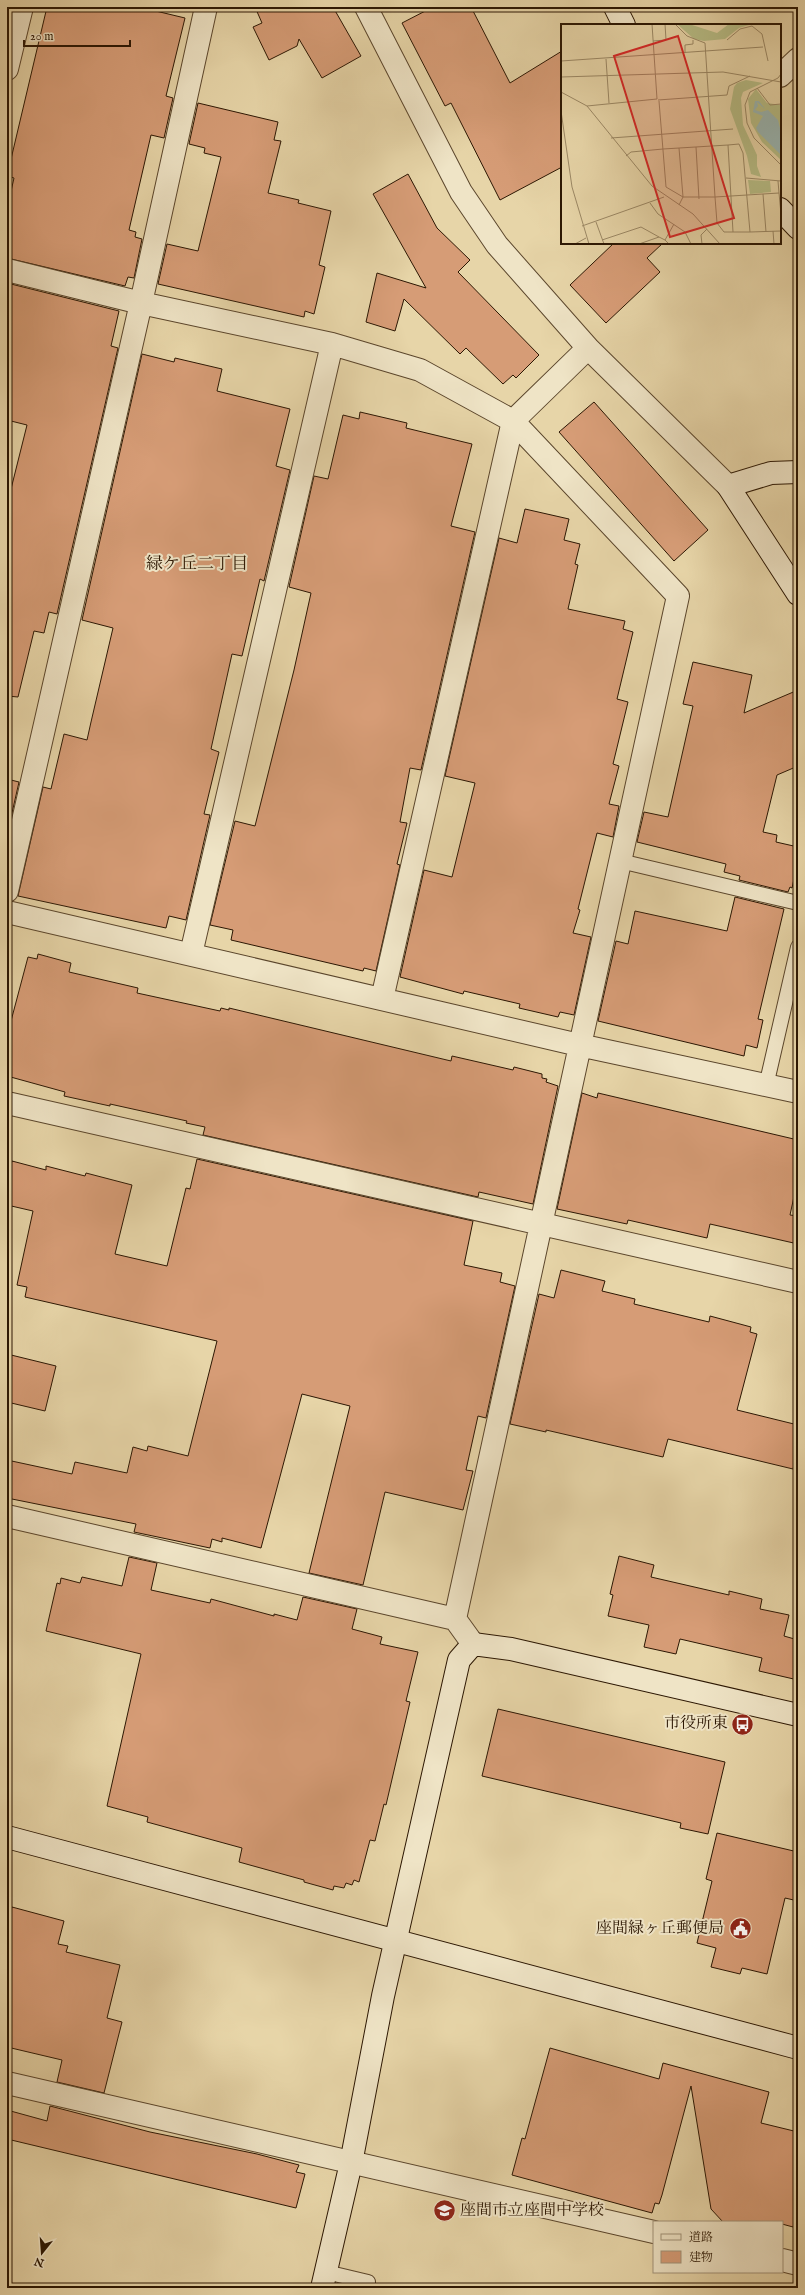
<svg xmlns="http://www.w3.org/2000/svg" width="805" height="2295" font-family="'IM FELL English','Noto Serif JP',serif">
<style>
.building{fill:#d69c76;stroke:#2c1703}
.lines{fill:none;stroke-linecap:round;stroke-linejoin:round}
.lane-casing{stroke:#5b462c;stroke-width:16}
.street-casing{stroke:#5b462c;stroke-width:24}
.secondary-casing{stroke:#2c1703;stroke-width:24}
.lane{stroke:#efe4c6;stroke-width:14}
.street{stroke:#efe4c6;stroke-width:22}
.secondary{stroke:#efe4c6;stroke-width:22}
.labels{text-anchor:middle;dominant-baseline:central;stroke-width:4;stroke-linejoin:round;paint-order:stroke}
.poi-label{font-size:16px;fill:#2c1703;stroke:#efe4c6;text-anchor:end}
.neighbourhood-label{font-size:17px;fill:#2c1703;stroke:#efe4c6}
.inset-road{fill:none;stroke:#9c8966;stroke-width:1}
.view{fill:#d62828;fill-opacity:0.15;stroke:#d62828;stroke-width:2}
.inset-edge{fill:none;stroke:#2c1703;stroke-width:2}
</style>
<rect width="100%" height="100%" fill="#e7d5a8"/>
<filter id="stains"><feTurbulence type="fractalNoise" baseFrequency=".005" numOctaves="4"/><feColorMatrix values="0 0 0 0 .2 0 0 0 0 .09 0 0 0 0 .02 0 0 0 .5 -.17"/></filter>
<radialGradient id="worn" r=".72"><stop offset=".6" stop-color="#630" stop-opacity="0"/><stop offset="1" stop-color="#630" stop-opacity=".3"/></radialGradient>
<path class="building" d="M47,7H139L185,18L166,96L173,98L164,138L151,135L129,230L136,232L135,237L142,239L134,278L128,277L125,286L7,258V209L14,178L7,176Z
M255,7H333L361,56L322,78L299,39L297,46L269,60L253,27L262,23Z
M433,7H471L510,83L562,51V167L500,200L451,103L445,106L402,23Z
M198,103L278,122L274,140L281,141L268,193L299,200L298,203L331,211L319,265L325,267L314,314L305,311L304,317L158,284L167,244L198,251L221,157L204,153L205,148L189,144Z
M408,174L437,228L470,260L458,272L539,355L516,378L513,375L503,384L466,348L460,354L404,299L395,331L366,322L377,273L426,288L373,194Z
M614,243H663L647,258L660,272L606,323L570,285Z
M7,283L119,311L111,346L118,348L57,614L49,612L44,633L34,631L18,697L7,696V505L27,425L7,420Z
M142,354L174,362L175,358L222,369L217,391L290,409L276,466L290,470L264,581L260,579L242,656L232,654L211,749L219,752L204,814L210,815L186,920L169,916L166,928L18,896L43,787L51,789L64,734L87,740L91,722L113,628L82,620Z
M594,402L708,530L674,561L559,432Z
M360,412L407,423L406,428L472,444L451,526L475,532L421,770L410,768L400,822L407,823L397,864L400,865L376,971L364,968L363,971L231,940L233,930L210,925L235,821L255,826L294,670L311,593L289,587L314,476L328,479L343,415L359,419Z
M525,509L569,519L564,540L580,544L575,564L578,565L568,609L625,621L623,629L633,632L617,699L628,702L613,764L619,766L609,804L619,806L613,837L597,833L578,909L580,910L573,933L591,937L574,1015L560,1012L558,1017L519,1008L520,1004L464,991L463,994L400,977L424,870L452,877L475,783L445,776L499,538L517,543Z
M693,662L752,675L744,713L798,690V766L777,775L763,832L777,835L776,842L798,847V861L792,888L790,887L788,892L739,880L740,876L724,872L726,864L637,842L644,812L668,817L693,706L683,704Z
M7,779L19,782L7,835Z
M735,897L784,909L758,1019L763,1020L757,1048L746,1045L744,1056L598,1021L616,941L628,944L635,911L727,931Z
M38,954L71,963L69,972L138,988L137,993L220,1011L221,1008L229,1010V1008L451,1061L452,1056L513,1070L514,1067L542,1074V1078L547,1079L546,1082L558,1086L533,1204L479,1192L478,1197L203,1135L205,1127L186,1123L187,1121L110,1104V1106L64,1096L65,1092L7,1076V1036L28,957L37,959Z
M582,1093L597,1098L598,1093L798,1140V1178L790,1215L798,1216V1244L710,1224L707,1238L628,1220L627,1224L557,1209Z
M197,1159L473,1221L464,1265L502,1273L500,1282L515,1286L486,1418L478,1416L466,1470L473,1471L463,1510L385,1492L363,1585L309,1573L350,1406L302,1394L261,1548L222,1538V1542L212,1539L210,1548L134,1532L136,1524L7,1498V1460L72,1474L75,1462L127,1473L133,1447L147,1451L148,1446L188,1456L217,1341L25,1297L27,1287L17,1285L33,1211L7,1205V1179L12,1161L46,1170V1166L85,1176L86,1173L132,1185L115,1254L167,1266L186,1188L190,1189Z
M561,1270L605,1281L602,1291L635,1299L634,1304L709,1322L710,1316L751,1327L750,1332L757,1334L737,1410L798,1425V1447L793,1469L668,1439L663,1457L546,1430V1432L510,1424L539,1294L554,1298Z
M7,1354L56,1366L45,1411L7,1402Z
M619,1556L654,1565L651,1577L729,1595V1591L762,1599L760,1609L789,1615L784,1636L798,1640V1680L759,1671L762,1658L680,1639L676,1654L644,1647L649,1625L608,1616L613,1595L610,1594Z
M129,1557L157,1563L151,1590L210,1603L211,1599L274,1616V1614L297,1620L303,1597L357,1609L352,1629L382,1637L380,1644L418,1652L406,1701L410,1702L386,1805L384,1804L375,1841L370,1840L359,1882L354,1880L352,1885L346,1883L344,1888L334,1886L333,1890L304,1882V1880L239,1862L242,1848L147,1822L148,1817L107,1806L141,1654L46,1631L57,1583L60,1584L61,1578L80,1583L82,1577L122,1586Z
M498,1709L725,1762L708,1834L680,1828L681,1823L482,1776Z
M717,1833L798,1852V1901L785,1898L767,1974L742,1968L740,1974L711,1967L716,1948L697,1943L712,1881L706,1879Z
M12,1907L64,1921L58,1944L68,1946L66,1952L120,1965L107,2018L122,2022L104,2093L57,2082L62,2060L7,2047V1925Z
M550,2048L659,2079L663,2063L769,2092L761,2123L798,2132V2209L793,2227L782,2224V2222H723L711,2209L691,2086L662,2195L659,2204L655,2203L652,2213L512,2175L522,2138L525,2139Z
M50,2106L150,2132L257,2154L299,2165L296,2172L305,2174L296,2208L7,2139V2110L47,2121Z"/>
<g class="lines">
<defs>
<path id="lane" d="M620,861L798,903
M766,1086L798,947
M326,2272L368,2282"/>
<path id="street" d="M206,7L141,303L332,344L420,370L513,421L382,999
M366,7L461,192L497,245L588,348L728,486
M7,69L22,7
M780,76L798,59
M7,270L141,303L7,891
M7,912L579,1045L798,1092
M191,954L332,344
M7,1103L798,1282
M7,1516L455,1619L473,1644
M455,1619L678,596L513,421L588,348
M7,2083L654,2232
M782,2260L798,2264"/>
<path id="secondary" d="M615,7L624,25
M780,209L798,228
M798,472L771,473L728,486L798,594
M7,1837L798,2048
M322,2288L351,2163L383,1996L459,1660L473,1644L511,1649L798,1715"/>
</defs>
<use href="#lane" class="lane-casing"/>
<use href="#street" class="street-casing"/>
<use href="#secondary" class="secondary-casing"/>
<use href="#lane" class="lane"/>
<use href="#street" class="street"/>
<use href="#secondary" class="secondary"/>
</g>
<defs>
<symbol id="bus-disc" viewBox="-11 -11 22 22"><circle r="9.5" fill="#8f2418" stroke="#efe4c6"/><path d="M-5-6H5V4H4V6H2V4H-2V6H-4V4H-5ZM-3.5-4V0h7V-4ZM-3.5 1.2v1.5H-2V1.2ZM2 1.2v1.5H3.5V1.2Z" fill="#fff"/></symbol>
<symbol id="civic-disc" viewBox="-11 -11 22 22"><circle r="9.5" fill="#8f2418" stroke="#efe4c6"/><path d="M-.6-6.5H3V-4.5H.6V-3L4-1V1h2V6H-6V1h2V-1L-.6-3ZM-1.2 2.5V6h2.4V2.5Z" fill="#fff"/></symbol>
<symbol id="school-disc" viewBox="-11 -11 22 22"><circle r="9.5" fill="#8f2418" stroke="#efe4c6"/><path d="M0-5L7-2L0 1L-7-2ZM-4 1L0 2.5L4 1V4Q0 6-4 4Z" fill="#fff"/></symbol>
</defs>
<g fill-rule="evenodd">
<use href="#bus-disc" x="730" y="1712" width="25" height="25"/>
<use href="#civic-disc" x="728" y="1916" width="25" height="25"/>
<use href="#school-disc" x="432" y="2198" width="25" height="25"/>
</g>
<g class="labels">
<g class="poi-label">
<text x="728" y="1724">市役所東</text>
<text x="724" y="1929">座間緑ヶ丘郵便局</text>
<text x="460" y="2211" text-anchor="start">座間市立座間中学校</text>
</g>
<g class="neighbourhood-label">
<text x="197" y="564">緑ケ丘二丁目</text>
</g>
</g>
<g transform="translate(561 24)">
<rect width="220" height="220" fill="#e7d5a8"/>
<path d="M116,0H128L156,9L168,0H191L178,4L164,15L143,17L133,15ZM185,56L202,59L182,68L180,74L182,101L196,131V142L200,153L190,150L186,132L169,85L173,63L176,59ZM195,65L206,79L220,81V136L201,118L190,99L187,75ZM187,156L209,157L210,168L189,170Z" fill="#b7bd86"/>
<path d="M194,77H198L204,85L196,78L197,82L194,86L200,88L207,86L217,96L220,108V131L197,108L195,104L202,92L192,88Z" fill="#9ab6b2"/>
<path class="inset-road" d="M114,0L126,12L144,19L154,173L218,169L217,157M166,16L179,5L191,2L201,10L207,37M92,17L105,16L104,0M124,29V21L132,20V16M45,35L48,79M0,37L202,23M220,50L217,54L189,68L184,81L186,99L193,114L220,141M0,53L162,48L220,58M196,64L209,81L220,80M0,68L26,82L91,162L132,190L159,220M97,76L166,71L168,62L189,52M98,77L105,163L122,173L118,181M26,82L96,75L91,0M0,87L11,163L28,220M50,114L172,105M167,121L172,208M135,123L138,175M65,132L70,128L102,125L167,121L178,120L182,129L189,208H163L156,199L154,173H122L118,124M185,154L220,157M218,169L220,190M202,170L205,208M89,179L97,190L124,208L130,220M35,198L43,220M21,202L103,173M212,207L213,220M189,208L220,207M41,216L80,203L98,213M14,220L25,214M78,220L98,213L104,216M108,220L104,216L113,200M141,220L140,211L146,205"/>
<path class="view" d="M117,12L173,194L109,213L53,32Z"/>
<rect width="220" height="220" class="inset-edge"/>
</g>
<rect width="805" height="2295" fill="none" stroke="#e7d5a8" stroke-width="24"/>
<rect x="8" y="8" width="789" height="2279" fill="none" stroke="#2c1703" stroke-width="2"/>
<rect x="12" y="12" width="781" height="2271" fill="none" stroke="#2c1703"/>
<rect x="653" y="2221" width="130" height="52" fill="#efe4c6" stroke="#a19278"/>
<rect x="661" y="2234" width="20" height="6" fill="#efe4c6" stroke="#a19278"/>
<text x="689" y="2241" font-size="12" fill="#2c1703">道路</text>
<rect x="661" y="2251" width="20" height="12" fill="#d69c76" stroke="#a19278"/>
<text x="689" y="2261" font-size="12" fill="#2c1703">建物</text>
<g transform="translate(42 2253) rotate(197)" stroke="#efe4c6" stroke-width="3" paint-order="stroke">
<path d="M0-3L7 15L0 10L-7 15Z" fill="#2c1703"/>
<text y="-6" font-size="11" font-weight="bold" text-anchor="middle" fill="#2c1703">N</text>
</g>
<path d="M24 40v6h106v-6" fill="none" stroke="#2c1703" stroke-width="2"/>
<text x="30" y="40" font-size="12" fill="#2c1703" stroke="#efe4c6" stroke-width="3" paint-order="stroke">20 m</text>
<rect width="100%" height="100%" filter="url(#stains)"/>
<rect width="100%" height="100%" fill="url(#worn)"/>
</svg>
